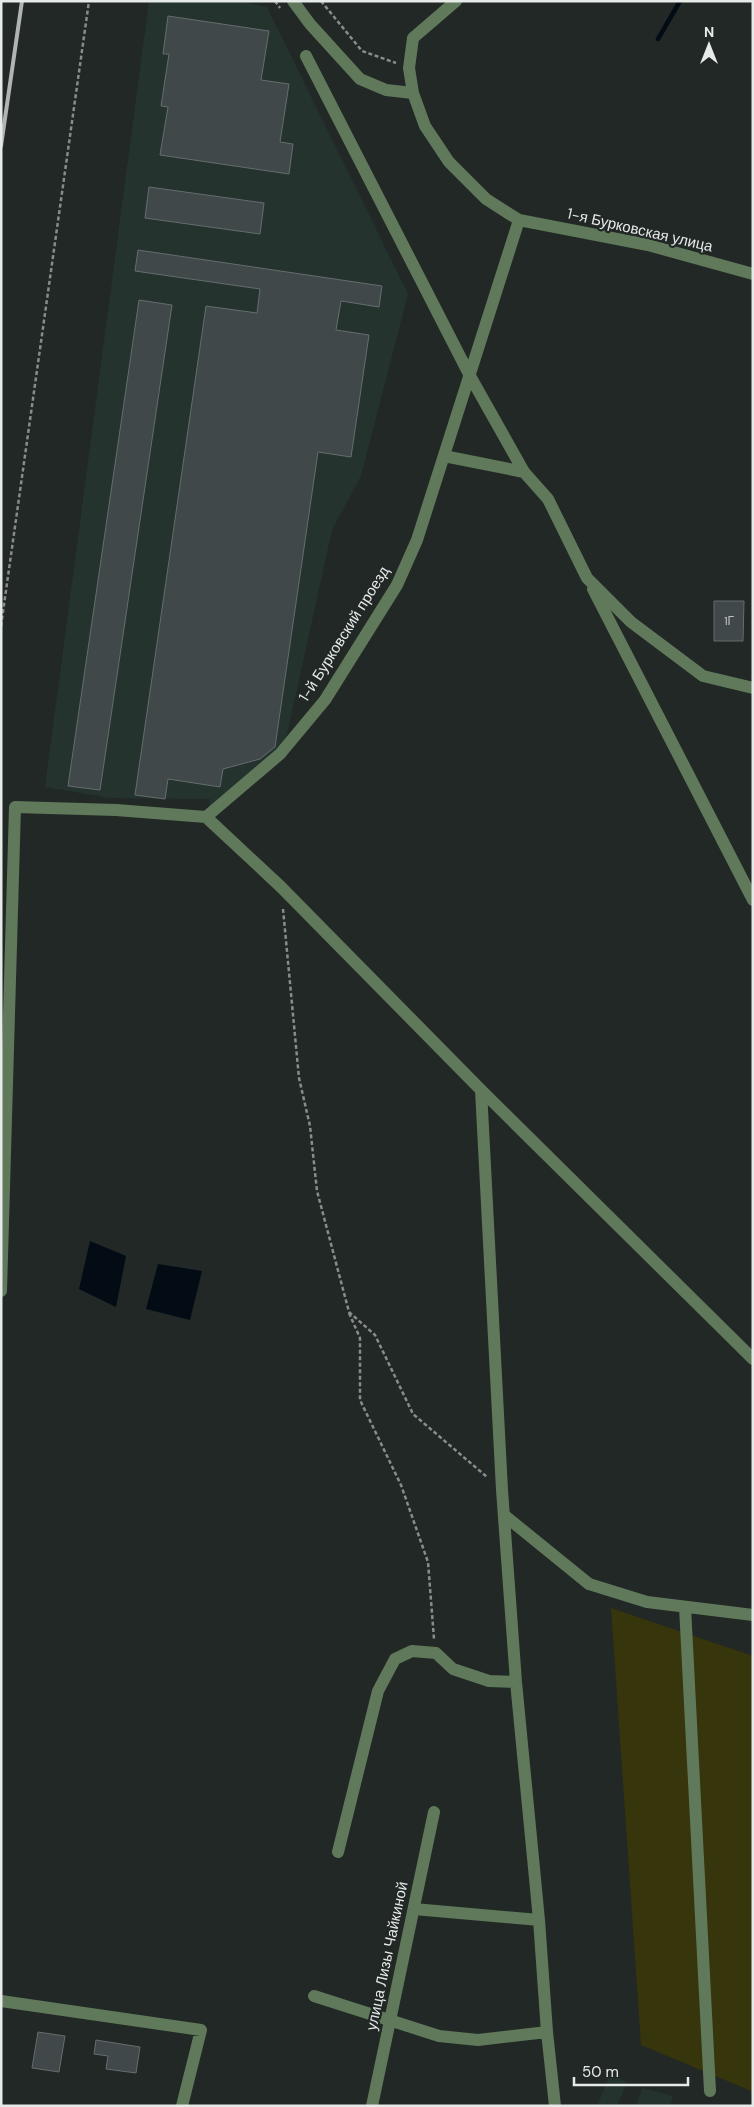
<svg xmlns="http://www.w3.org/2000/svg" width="754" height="2107" font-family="'DM Sans',sans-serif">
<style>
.built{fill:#25332e}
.green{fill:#37350c}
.water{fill:#030c14}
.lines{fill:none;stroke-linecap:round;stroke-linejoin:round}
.stream{stroke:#030c14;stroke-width:4.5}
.building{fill:#404849;stroke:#656d6e}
.path{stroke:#888d8b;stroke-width:2.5;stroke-dasharray:4 2.5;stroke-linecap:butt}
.minor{stroke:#60795a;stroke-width:12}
.rail{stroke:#b0b5b3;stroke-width:4}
.labels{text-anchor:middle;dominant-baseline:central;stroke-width:4.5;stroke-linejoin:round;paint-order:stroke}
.number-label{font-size:12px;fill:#bcc2c1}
.street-label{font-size:15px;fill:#e6eae9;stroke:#212825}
</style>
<rect width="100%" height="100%" fill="#212825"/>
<path class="built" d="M149,1H238L267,7L408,294L361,476L332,530L284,748L206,817L210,799L110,798L45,787Z
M610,2075L627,2082L617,2106H597Z
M642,2088L673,2096L670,2106H636Z"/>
<path class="green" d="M611,1608L753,1656V2106L751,2091L641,2045Z"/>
<path class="water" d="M90,1241L126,1256L116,1307L79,1289Z
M158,1264L202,1271L190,1320L146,1309Z"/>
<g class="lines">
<path class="stream" d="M658,39L680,1"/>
</g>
<path class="building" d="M168,16L269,31L261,80L289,84L280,142L293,144L289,174L160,155L168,107L161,106L169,54H163Z
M149,187L264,203L260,234L145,218Z
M138,250L382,286L379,307L341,301L336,330L369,335L351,457L318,452L275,747L260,759L223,769L220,787L168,779L165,799L135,795L206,306L257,313L260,289L135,271Z
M139,300L172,305L100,790L68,786Z
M714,601H744L743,641H714Z
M38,2032L65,2036L59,2072L32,2068Z
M96,2040L140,2047L136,2073L106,2069L108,2056L94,2054Z"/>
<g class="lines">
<path class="path" d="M275,1L280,8
M321,1L362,51L396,63
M1,626L89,1
M283,909L299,1078L310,1126L317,1191L349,1312L375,1335L413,1414L487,1477
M349,1313L360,1338V1400L401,1485L428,1562L434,1639"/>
<path class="minor" d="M293,1L310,24L360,79L386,90L413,93
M456,1L413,38L409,68L413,93L425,126L449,162L486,199L519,220L648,245L753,274
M306,56L470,376L524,472
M444,456L524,472L548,499L587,578L631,622L703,676L753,688
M593,589L753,900
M206,817L281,887L481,1090L502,1490L516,1682L539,1920L547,2032L555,2106
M481,1090L753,1359
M1,1291L15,807L116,810L206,817L280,754L325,700L397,585L417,540L519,220
M504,1515L589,1584L647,1602L753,1615
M685,1607L710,2091
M338,1852L378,1691L395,1659L412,1651L436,1653L453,1669L489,1681L516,1682
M414,1909L539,1920
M314,1996L439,2036L478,2040L547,2032
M1,2001L201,2030L182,2106
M372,2106L434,1812"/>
<path class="rail" d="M1,146L22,1"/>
</g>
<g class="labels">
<g class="number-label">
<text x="729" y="621">1Г</text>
</g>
<g class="street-label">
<text transform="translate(640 230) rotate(13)">1-я Бурковская улица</text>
<text transform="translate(344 634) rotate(-58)">1-й Бурковский проезд</text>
<text transform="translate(387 1956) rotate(-78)">улица Лизы Чайкиной</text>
</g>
</g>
<rect width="754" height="2107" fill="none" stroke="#e6eae9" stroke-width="5"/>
<g transform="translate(709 45)" stroke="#212825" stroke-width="4" paint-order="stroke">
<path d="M0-4L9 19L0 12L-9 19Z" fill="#e6eae9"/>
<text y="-8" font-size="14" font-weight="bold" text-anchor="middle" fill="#e6eae9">N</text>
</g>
<path d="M574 2077v8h114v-8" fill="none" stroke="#e6eae9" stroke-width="2.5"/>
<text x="582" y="2077" font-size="15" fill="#e6eae9" stroke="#212825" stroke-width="4" paint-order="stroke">50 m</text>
</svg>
